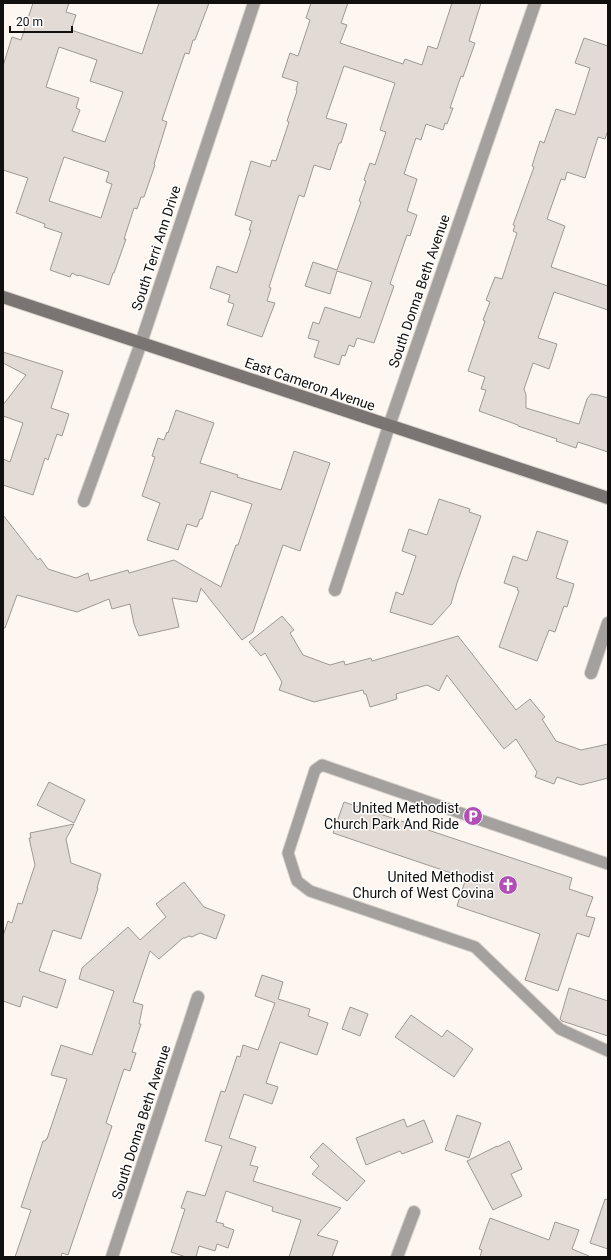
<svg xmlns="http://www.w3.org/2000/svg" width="611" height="1260" font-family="Roboto,sans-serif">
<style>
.building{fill:#e2dbd5;stroke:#9f9993;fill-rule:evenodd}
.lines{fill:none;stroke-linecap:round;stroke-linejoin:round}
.lane-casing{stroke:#d8d2cd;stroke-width:13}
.street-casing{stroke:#d8d2cd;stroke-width:14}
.secondary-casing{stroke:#d8d2cd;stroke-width:14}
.lane{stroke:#a3a09d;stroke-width:11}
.street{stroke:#a3a09d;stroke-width:12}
.secondary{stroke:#7a7572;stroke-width:12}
.labels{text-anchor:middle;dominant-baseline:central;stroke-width:3;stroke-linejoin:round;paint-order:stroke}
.street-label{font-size:14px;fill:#12100e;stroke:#fff}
.poi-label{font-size:14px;fill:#12100e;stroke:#fff;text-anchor:end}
</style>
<rect width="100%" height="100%" fill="#fef7f1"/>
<path class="building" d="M33,3H69L66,12L76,15L71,30L142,54L159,3H209L195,40H193L189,54L185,53L177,76L162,120L167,122L154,164L155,165L144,197H141L137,209L134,208L124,239H126L114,273H113L109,285L79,275L78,276L72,273L70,277L50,270L62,233L44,227L45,224L16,213L28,178L3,170V66L12,37L21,40ZM59,47L97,60L90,81L123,92L105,142L72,131L80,110L76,108L79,98L46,87ZM64,157L109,172L106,182L112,184L101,218L49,201Z
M311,3H348L341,23L347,25L340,43L403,64L405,59L422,65L428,46L437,49L452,3H481L469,41L475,43L463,77L461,76L450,108H453L447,124L445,123L443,130L426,124L421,140L416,138L404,174L417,179L407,211L417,215L410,236L407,235L390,284L394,286L374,343L357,338L354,347L349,345L345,356L342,355L339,365L314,357L319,341L308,338L313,322L319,324L325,307L360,318L372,282L337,271L330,294L305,286L313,262L337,270L361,202L359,201L366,181L364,180L370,163L375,165L386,132L380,130L395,83L344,66L326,118L347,124L341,143H339L330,170L314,165L304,197L299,195L269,287L271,288L267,301L275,303L262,337L227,325L234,304L228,302L230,295L210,288L217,266L237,273L251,230H249L252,221L235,215L251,161L270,167L272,160L276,161L289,122L287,121L297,91L296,90L298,82L282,77L290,53L298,56L310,20L306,18Z
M584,38L608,46V130L605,139L598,137L585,178L567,172L565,180L561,179L547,219L565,226L551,267L608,286V310L554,292L538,338L557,344L549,369L533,363L524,389L526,395V408L579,424L587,399L591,394L598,395L608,398V452L578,442L576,448L556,441L557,439L518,426V425L479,411L486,390L481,389L485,377L468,371L485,321L483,320L490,302L486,300L495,277L502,279L517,233L513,231L515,226L513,225L534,167L532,166L540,141L544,143L556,109L575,115L590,68L575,63Z
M3,352L63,371L51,408L69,414L62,436L57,434L48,460L45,458L33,495L3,485V459L10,462L23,423L3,416V405L26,375L3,363Z
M176,410L214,423L200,463L238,475L237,477L281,490L294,451L330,463L300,551L283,545L253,632L242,640L201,588L197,602L172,598L179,627L139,636L134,624L130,604L112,609L109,599L77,612L17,595L5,628H3V515L38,560L40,558L48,569L76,578L88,573L90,581L128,570L129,573L174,560L221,587L236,545H238L252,504L211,491L202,519H200L197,527L187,524L178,550L147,540L160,503L142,496L155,457L152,456L158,438L164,440L167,432L168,433Z
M439,499L470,509L469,512L481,516L457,583L451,604L432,625L390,612L396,592L403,595L416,556L402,551L409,529L427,535Z
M537,531L568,541L556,578L574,584L567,607L564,606L555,632L549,630L537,661L499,647L519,591L517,590L518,588L504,583L513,556L527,561Z
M282,616L294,630L290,633L303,655L330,665L344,661L345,665L371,658L372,661L458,636L516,710L530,699L545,717L542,719L556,741L581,750L608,744V778L581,785L557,777L554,784L535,777L537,772L516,739L504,749L447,675L439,691L427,685L396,694L397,699L370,707L366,694H364L363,690L314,702L279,690L282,682L265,653L261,656L249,642Z
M49,782L85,800L74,823L37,805Z
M344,802L572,878L569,889L593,897L586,916L595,918L589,937L577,933L558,991L525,980L540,934L457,906L466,878L333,833Z
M74,824L66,839L71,863L101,874L97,888H98L81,939L53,930L39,971L66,980L57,1008L23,996L20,1007L3,1001V936L8,921L12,923L18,903L22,904L35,865L29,838H31L30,833Z
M184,882L204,907L225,915L216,939L200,933L192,937L189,936L185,938H183L159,959L150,951L133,1002L143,1005L139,1024H141L132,1052L136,1053L130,1071L124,1069L106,1123L112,1126L68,1255L62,1253L61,1257H15L31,1210L21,1207L43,1141H45L46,1139H47L67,1079L51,1075L61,1045L92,1055L114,991L79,979L82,968L128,927L140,940L166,917L156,904Z
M262,975L283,982L278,999L310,1009L308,1016L328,1023L317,1055L280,1042L266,1083L278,1087L272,1104L244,1094L229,1138L256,1147L250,1165L258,1167L253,1181L341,1208L317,1235L338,1241L332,1257H289L301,1220L272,1211L273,1207L226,1191L216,1222L224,1224L223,1226L234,1230L228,1248L217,1244L215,1251L199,1246L196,1257H186L171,1252L185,1209L181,1208L187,1191L205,1196L222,1146L205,1141L221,1091L225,1092L237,1056L240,1057L243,1045L258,1050L275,1003L255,996Z
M569,988L608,1001V1036L562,1021L560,1019Z
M350,1007L368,1014L360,1036L342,1029Z
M411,1015L442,1037L447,1030L473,1049L454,1077L395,1037Z
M457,1115L481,1123L469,1158L445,1150Z
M404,1119L407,1127L424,1120L433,1142L402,1154L400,1151L366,1165L356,1138Z
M509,1141L522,1169L511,1174L522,1196L493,1210L467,1161L497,1146V1147Z
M323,1143L365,1181L347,1201L312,1174L319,1166L310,1157Z
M605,1199L608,1200V1249L590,1243Z
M490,1218L549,1240L555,1222L579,1230L572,1249L589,1256V1257H480L482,1250L479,1249Z"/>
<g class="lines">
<defs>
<path id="lane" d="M608,864L322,765L315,770L288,853L297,881L310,891L475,947L560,1029L608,1051"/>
<path id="street" d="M84,501L141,343L254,3
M335,590L389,426L535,3
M591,673L608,623
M112,1257L198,997
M397,1257L414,1212"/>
<path id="secondary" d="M3,297L608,498"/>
</defs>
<use href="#lane" class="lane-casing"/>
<use href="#street" class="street-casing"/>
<use href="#secondary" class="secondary-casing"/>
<use href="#lane" class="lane"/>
<use href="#street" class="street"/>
<use href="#secondary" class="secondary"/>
</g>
<defs>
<symbol id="parking-disc" viewBox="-11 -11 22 22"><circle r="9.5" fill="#b24fb6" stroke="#fff"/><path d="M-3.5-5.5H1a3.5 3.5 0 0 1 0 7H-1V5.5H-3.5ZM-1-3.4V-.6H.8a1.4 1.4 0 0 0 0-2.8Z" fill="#fff"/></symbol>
<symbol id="church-disc" viewBox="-11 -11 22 22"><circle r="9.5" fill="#b24fb6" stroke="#fff"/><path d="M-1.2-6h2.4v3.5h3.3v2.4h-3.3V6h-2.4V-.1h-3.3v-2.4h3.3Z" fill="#fff"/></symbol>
</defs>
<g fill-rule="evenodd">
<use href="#parking-disc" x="462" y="805" width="22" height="22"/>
<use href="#church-disc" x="497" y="874" width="22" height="22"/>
</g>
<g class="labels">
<g class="street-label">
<text transform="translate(156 248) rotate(-72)">South Terri Ann Drive</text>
<text transform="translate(419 291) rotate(-71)">South Donna Beth Avenue</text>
<text transform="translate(310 384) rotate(19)">East Cameron Avenue</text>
<text transform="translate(141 1122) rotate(-72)">South Donna Beth Avenue</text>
</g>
<g class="poi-label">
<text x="459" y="808">United Methodist<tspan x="459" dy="16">Church Park And Ride</tspan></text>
<text x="494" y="877">United Methodist<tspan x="494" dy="16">Church of West Covina</tspan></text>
</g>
</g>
<rect width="611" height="1260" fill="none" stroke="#12100e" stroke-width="8"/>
<path d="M10 26v6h62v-6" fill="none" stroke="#12100e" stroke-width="2"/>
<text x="16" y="26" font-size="12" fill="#12100e" stroke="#ffffff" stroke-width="3" paint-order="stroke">20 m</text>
</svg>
